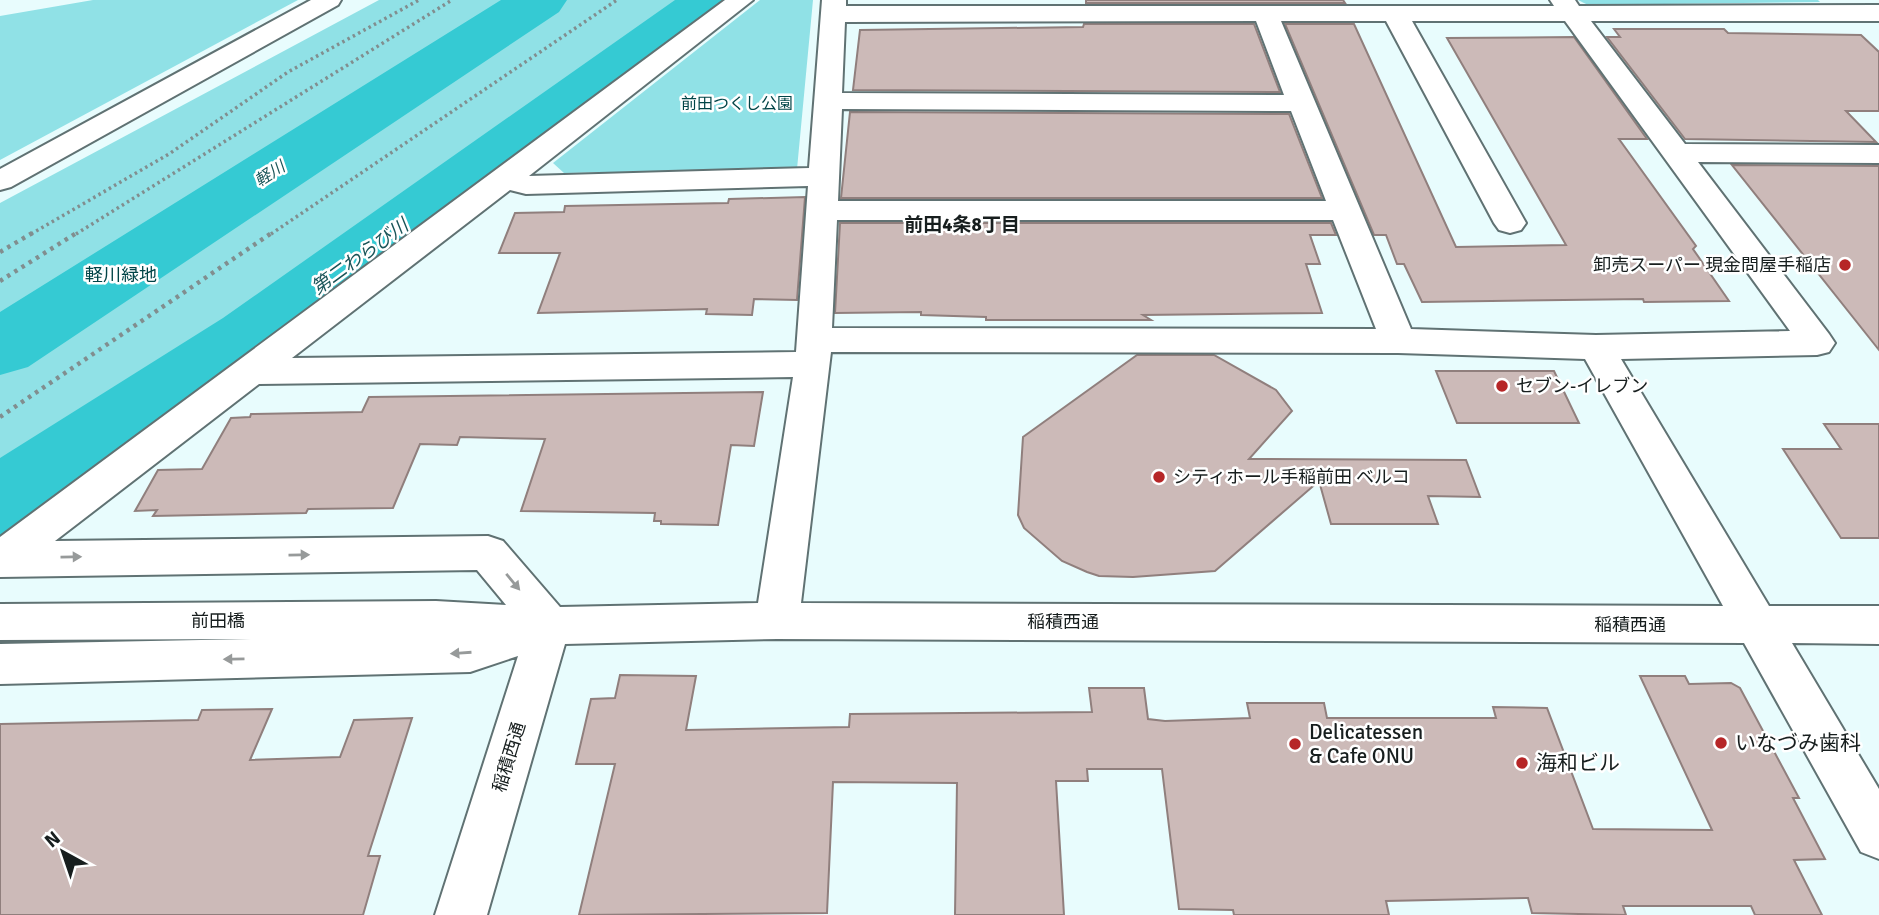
<svg xmlns="http://www.w3.org/2000/svg" width="1879" height="915" font-family="Signika,'Noto Sans JP',sans-serif">
<style>
.green{fill:#90e1e6}
.lines{fill:none;stroke-linecap:round;stroke-linejoin:round}
.river{fill:#35cad3;fill-rule:evenodd}
.building{fill:#ccbab8;stroke:#907f7d;stroke-width:2}
.minor-casing{stroke:#607273;stroke-width:4}
.path-far1{stroke:#818e8f;stroke-width:3.5;stroke-dasharray:2.5 3.5;stroke-linecap:butt}
.path{stroke:#818e8f;stroke-width:4.5;stroke-dasharray:3.5 5;stroke-linecap:butt}
.minor{fill:#fff;fill-rule:evenodd}
.oneway{fill:#979a9a}
.poi-dot{fill:#b62627;stroke:#fff;stroke-width:2.5}
.labels{text-anchor:middle;dominant-baseline:central;stroke-width:5;stroke-linejoin:round;paint-order:stroke}
.far-park-label{font-size:16px;fill:#004447;stroke:#fff}
.far-water-label{font-size:16px;font-style:italic;fill:#195458;stroke:#fff}
.poi-label{font-size:18px;fill:#171e1e;stroke:#fff;text-anchor:start}
.park-label{font-size:18px;fill:#004447;stroke:#fff}
.street-label{font-size:18px;fill:#171e1e;stroke:#fff}
.neighbourhood-label{font-size:19px;font-weight:bold;fill:#171e1e;stroke:#fff}
.water-label{font-size:19px;font-style:italic;fill:#195458;stroke:#fff}
.near-poi-label{font-size:21px;fill:#171e1e;stroke:#fff;text-anchor:start}
</style>
<rect width="100%" height="100%" fill="#e8fcfd"/>
<path class="green" d="M93,0H298L0,160V16Z
M379,0H705L483,164L83,448L0,512V203Z
M760,0H813L797,169L564,173L553,163Z
M1578,0H1818L1820,2L1588,5Z"/>
<g class="lines">
<path class="river" d="M501,0H567L559,12L28,367L0,375V312Z
M675,0H739L731,12L277,356L31,526L0,537V458L223,318Z"/>
</g>
<path class="building" d="M1086,0H1343L1345,3H1086Z
M1084,24H1254L1280,92L853,90L860,30L1083,27Z
M1285,24H1354L1456,247L1566,245L1447,38L1574,37L1647,139H1619L1696,246L1693,249L1729,301L1644,302L1643,299L1422,302L1404,264H1397L1386,235H1374Z
M1614,29H1724L1728,33L1861,35L1879,52V111H1846L1876,142L1685,139L1607,37H1620Z
M850,112L1289,114L1322,198H841Z
M1732,165L1879,166V350Z
M805,197L797,300L754,299L752,315L706,314L707,309L538,313L560,253H499L515,213L564,212L565,206L728,203L729,199Z
M840,223H1331L1336,235H1310L1320,264H1306L1322,313L1143,315L1151,320H986V317L921,315V312L835,313Z
M1137,355H1214L1276,390L1292,411L1249,459L1466,460L1480,497L1428,496L1438,524H1331L1319,481L1215,571L1133,577L1099,576L1087,572L1062,561L1024,528L1018,515L1023,437Z
M1436,371H1554L1579,423H1457Z
M763,392L754,446L731,445L718,525L661,524V521H654L655,513L521,511L545,439L460,437L457,445L420,444L393,508L308,509L306,513L153,516L157,510L135,511L158,470L202,469L231,418L250,417L251,414L362,412L369,397Z
M1824,424H1879V538H1841L1783,449H1841Z
M620,675L696,676L686,730L849,727L850,714L1092,712L1089,688H1144L1148,719L1165,721L1250,718L1247,703H1324L1327,718H1496L1493,707L1547,708L1593,829L1712,830L1640,676H1685L1689,684L1731,683L1740,688L1799,798H1793L1825,859L1794,860L1822,915H1755L1751,906H1623L1626,915L1532,913L1528,898L1386,901L1389,915H1234L1233,910L1179,909L1162,769H1087L1088,781H1056L1064,915H955L957,783L833,782L827,913L579,915L615,764H576L591,699L615,698Z
M272,709L250,760L340,757L354,720L412,718L368,856H380L363,915H0V724L198,720L202,710Z"/>
<g class="lines">
<defs>
<path id="minor" d="M311,0H341L338,5L11,187L0,190V169Z
M725,0H753L529,176L809,168L822,0H846V6H1554L1550,0H1575L1579,6L1879,5V21H1591L1685,144L1879,145V163L1698,162L1829,334L1835,343L1829,352L1817,355L1621,359L1769,606H1879V644L1792,643L1879,789V859L1861,852L1744,643L777,639L565,644L487,915H435L518,656L470,672L0,684V644L251,639L0,640V604L436,601L506,605L477,570L0,577V537ZM1256,21L1284,95L842,93L845,22ZM1281,21H1386L1494,223L1499,230L1510,233L1521,230L1526,223L1412,21H1565L1790,331L1596,335L1411,329ZM842,109L1291,111L1326,201H838ZM808,186L796,352L292,358L510,190L526,194ZM837,220H1333L1376,329L832,328ZM831,352L1398,353L1585,359L1723,606L801,603ZM793,377L758,603L560,607L503,541L488,536L55,541L259,384Z"/>
</defs>
<use href="#minor" class="minor-casing"/>
<path class="path-far1" d="M31,234L169,154L288,72L419,0
M76,234L452,0
M271,234L617,0"/>
<path class="path" d="M0,252L34,232
M0,281L78,232
M0,417L273,232"/>
<use href="#minor" class="minor"/>
</g>
<defs><path id="oneway-solid" d="M-6-.8H1V-3.2L6.5 0L1 3.2V.8H-6Z" transform="scale(1.75)"/></defs>
<g class="oneway">
<use href="#oneway-solid" transform="translate(299 555) rotate(-1)"/>
<use href="#oneway-solid" transform="translate(71 557) rotate(-1)"/>
<use href="#oneway-solid" transform="translate(513 582) rotate(50)"/>
<use href="#oneway-solid" transform="translate(461 653) rotate(176)"/>
<use href="#oneway-solid" transform="translate(234 659) rotate(179)"/>
</g>
<g class="poi-dot">
<circle cx="1845" cy="265" r="7"/>
<circle cx="1502" cy="386" r="7"/>
<circle cx="1159" cy="477" r="7"/>
<circle cx="1721" cy="743" r="7"/>
<circle cx="1295" cy="744" r="7"/>
<circle cx="1522" cy="763" r="7"/>
</g>
<g class="labels">
<g class="far-park-label">
<text x="737" y="104">前田つくし公園</text>
</g>
<g class="far-water-label">
<text transform="translate(270 174) rotate(-33)">軽川</text>
</g>
<g class="poi-label">
<text x="1831" y="265" text-anchor="end">卸売スーパー 現金問屋手稲店</text>
<text x="1516" y="386">セブン-イレブン</text>
<text x="1173" y="477">シティホール手稲前田 ベルコ</text>
</g>
<g class="park-label">
<text x="121" y="275">軽川緑地</text>
</g>
<g class="street-label">
<text x="218" y="621">前田橋</text>
<text x="1063" y="622">稲積西通</text>
<text x="1630" y="625">稲積西通</text>
<text transform="translate(509 757) rotate(-73)">稲積西通</text>
</g>
<g class="neighbourhood-label">
<text x="962" y="225">前田4条8丁目</text>
</g>
<g class="water-label">
<text transform="translate(360 257) rotate(-36)">第二わらび川</text>
</g>
<g class="near-poi-label">
<text x="1309" y="732">Delicatessen<tspan x="1309" dy="24">&amp; Cafe ONU</tspan></text>
<text x="1735" y="743">いなづみ歯科</text>
<text x="1536" y="763">海和ビル</text>
</g>
</g>
<g transform="translate(63 852) rotate(320)" stroke="#ffffff" stroke-width="5" paint-order="stroke">
<path d="M0-5L12 26L0 18L-12 26Z" fill="#171e1e"/>
<text y="-10" font-size="19" font-weight="bold" text-anchor="middle" fill="#171e1e">N</text>
</g>
</svg>
